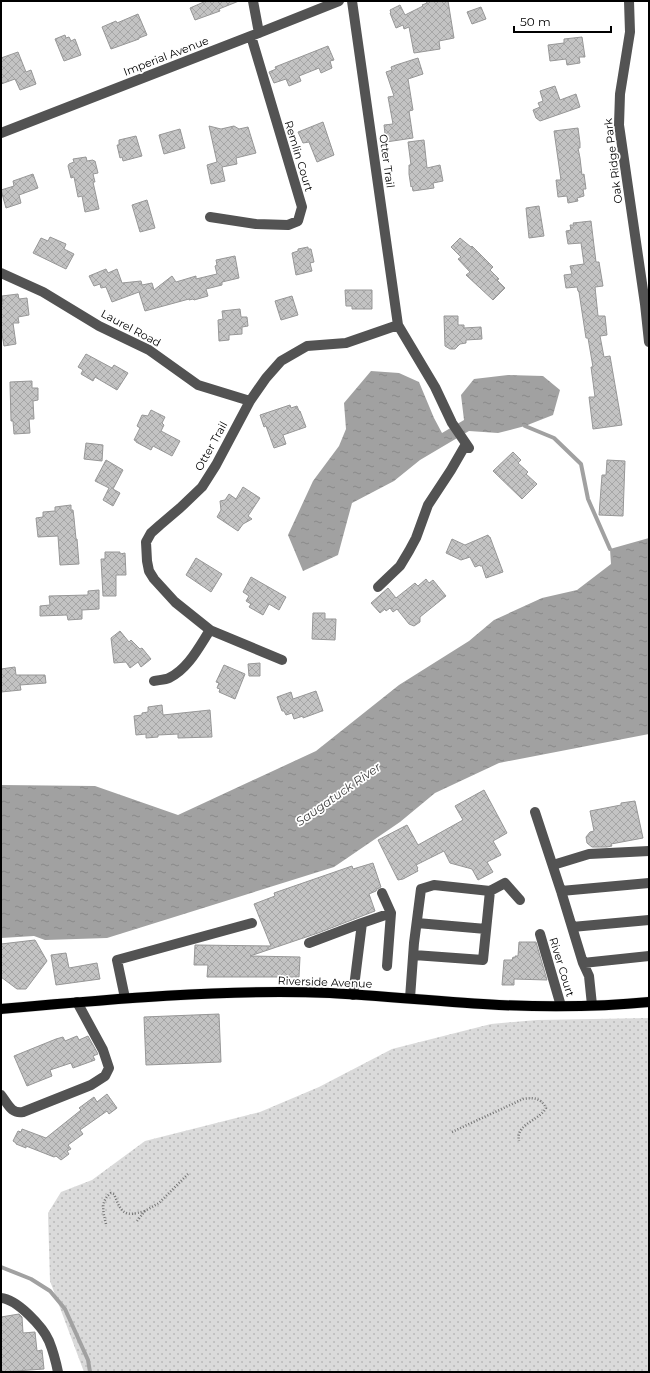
<svg xmlns="http://www.w3.org/2000/svg" width="650" height="1373" font-family="Montserrat,sans-serif">
<style>
.grass{fill:url(#grass-dots)}
.water{fill:url(#water-ripples)}
.lines{fill:none;stroke-linecap:round;stroke-linejoin:round}
.stream{stroke:#a1a1a1;stroke-width:4}
.building{fill:url(#building-cross-hatch);stroke:#979797}
.major-casing{stroke:#dbdbdb;stroke-width:11}
.path{stroke:#757575;stroke-width:2.5;stroke-dasharray:1 2;stroke-linecap:butt}
.minor{stroke:#535353;stroke-width:10}
.major{stroke:#000;stroke-width:10}
.labels{text-anchor:middle;dominant-baseline:central;stroke-width:3.5;stroke-linejoin:round;paint-order:stroke}
.street-label{font-size:11px;fill:#000;stroke:#fff}
.water-label{font-size:12px;font-style:italic;fill:#424242;stroke:#fff}
</style>
<defs>
<pattern id="grass-dots" width="8" height="8" patternUnits="userSpaceOnUse"><rect width="8" height="8" fill="#dadada"/><path d="M2 2h.1M6 6h.1" fill="none" stroke="#b9b9b9" stroke-width="1.8" stroke-linecap="round"/></pattern>
<pattern id="water-ripples" width="26" height="14" patternUnits="userSpaceOnUse"><rect width="26" height="14" fill="#a1a1a1"/><path d="M2 4q2-2 4 0t4 0M15 11q2-2 4 0t4 0" fill="none" stroke="#898989"/></pattern>
<pattern id="building-cross-hatch" width="8" height="8" patternUnits="userSpaceOnUse"><rect width="8" height="8" fill="#c3c3c3"/><path d="M0 0l8 8M0 8l8-8" fill="none" stroke="#a6a6a6"/></pattern>
</defs>
<rect width="100%" height="100%" fill="#fff"/>
<path class="grass" d="M649,1018V1372H84L50,1281L48,1213L61,1192L92,1180L145,1141L260,1112L319,1087L392,1049L491,1024L537,1020Z"/>
<path class="water" d="M371,371L399,373L419,382L434,418L442,433L464,420L461,395L474,379L508,375L543,376L560,390L553,415L525,426L498,433L469,431L420,460L394,481L352,503L338,555L303,571L288,535L313,481L339,446L346,429L344,403Z
M649,538V734L499,763L435,793L400,822L334,867L107,938L45,940L34,936L1,938V785L95,786L178,815L316,751L399,685L469,641L494,620L542,598L577,590L611,564L610,549Z"/>
<g class="lines">
<path class="stream" d="M525,426L554,438L581,464L588,499L610,549
M1,1267L31,1279L50,1291L65,1309L88,1360L90,1372"/>
</g>
<path class="building" d="M206,1H239L219,9L220,11L195,20L190,8Z
M426,1H448L454,38L439,41L440,49L414,53L409,27L404,29L403,25L396,28L390,13H391L390,10L400,5L405,15L423,6L422,5L427,3Z
M481,7L486,19L472,24L467,12Z
M138,14L147,35L139,38V39L111,49L102,27L116,21L117,23Z
M65,35L66,38L69,37L71,41L75,39L81,55L64,61L55,39Z
M582,37L585,57H579L580,63L567,65L566,59L550,61L548,45L564,43V39Z
M328,46L334,60L330,61L332,68L321,73L319,68L299,76L301,81L289,86L286,79L274,83L269,72L276,69L275,67Z
M18,52L26,72L31,70L36,84L20,90L15,79L1,84V58Z
M418,58L423,74L408,79L413,110L409,111L413,138L386,142L384,125L393,124L388,97L394,96L386,72L392,70L391,67L396,65Z
M555,86L560,100L576,94L580,107L540,121L536,118L533,110L540,107L538,103L543,101L540,91Z
M323,122L334,155L317,162L309,142L303,143L298,132Z
M209,126L221,129L234,126L239,129L248,127L256,153L236,158L237,164L222,167L225,181L211,184L207,165L217,162Z
M578,128L580,143V148H578L580,158L582,175L584,174L586,189H583L584,196L577,198L578,201L568,203L567,196L558,197L556,180H561L554,131Z
M180,129L185,148L164,154L159,135Z
M136,136L142,156L123,161L122,157L120,158L117,145H119V140Z
M424,140L427,168L440,165L443,181L433,183L434,188L413,191L412,186L411,187L409,174V165H411L408,142Z
M86,157L87,161L93,160L94,161H95L98,173L93,174L95,182H93L99,209L85,212L82,196L78,197L74,177L71,178L68,166L69,164L74,162L73,159Z
M33,174L38,188L19,195L21,203L6,208L1,190L14,186L13,181Z
M147,200L155,228L140,232L132,205Z
M539,206L544,236L529,238L526,208Z
M591,221L596,262H599L603,286L595,287L598,316H605L607,335L600,336L604,357L610,356L622,425L593,429L589,397H595L591,367H593L588,338H586L579,292L578,291L577,287L566,288L564,275L572,274L570,266L584,264L581,243L568,244L566,231L571,230L570,225H574L573,223Z
M50,237L66,244L64,249L74,254L66,269L33,253L41,238L48,241Z
M460,238L471,247L472,246L493,267L490,270L499,279L497,280L505,288L493,300L466,275L470,272L458,259L461,257L451,247Z
M308,247V249H311L314,262L310,263L312,271L296,275L292,253L298,251V249Z
M235,256L239,278L222,282V285L206,289L208,296L194,300L193,299L189,300V299L145,311L139,292L112,302L106,287L101,288L100,284L94,286L89,276L106,269L108,273L117,269L122,283L141,281L142,285L152,283L154,290L172,276L176,282L196,276V279L217,274L215,266L217,265L216,260Z
M345,290H372V309H352V306H346Z
M18,294L19,299L27,298L29,315L18,317L19,323H13L16,344L4,346L1,328V304H3L2,296Z
M292,296L298,315L281,320L275,301Z
M240,309L241,317H247L248,326L242,327V334L229,335V340L219,341L218,320L223,319L222,311Z
M444,316H458V325H464V328L481,327L482,339L466,340V343L460,344L455,349H450L445,346Z
M86,354L112,368L114,365L128,373L117,390L95,377L93,381L81,374L83,370L78,367Z
M32,381V388H38V400L33,401L34,419H29L30,433L14,434L13,421H11L10,382Z
M290,405L291,408L297,406L299,411H300L306,427L283,435L286,444L274,448L266,426L264,427L260,415Z
M151,410L165,417L162,423L164,425L161,431L180,441L172,456L153,446L151,450L136,442V441L134,440L140,428L137,426L142,415L148,416Z
M86,443L103,445L102,461L84,459Z
M513,452L521,460L518,463L528,472L526,474L537,484L522,499L493,471Z
M106,460L123,470L113,489L120,493L113,506L103,500L109,488L95,481Z
M607,460L625,461L623,516L599,515L602,475H606Z
M243,487L260,498L248,516L252,519L243,524L238,531L217,517L221,510L220,501L225,500L229,494L236,499Z
M71,505V510H73L74,518L76,539H77L79,564L60,565L58,536L38,537L36,518L43,517V512L55,511V507Z
M488,535L489,537H490L503,572L486,578L482,566H480V565L475,567L470,557L461,560L446,553L452,539L465,545Z
M105,552H120V554L125,553L126,575H116V596H103L101,559H105Z
M196,558L222,574L211,592L186,575Z
M251,577L286,597L279,610L269,604L263,615L249,607L251,604L246,601L249,596L243,592Z
M426,579L429,583L433,580L446,596L420,617V622L414,626L409,624L397,609L393,612L390,608L386,611L385,609L380,613L371,603L388,588L396,598L415,583L418,586Z
M99,590V609L82,610V619L68,620L67,615L40,616V606L50,605L49,596L88,595V591Z
M313,613H325V619H336L335,640L312,639Z
M120,631L129,642L131,640L140,649L142,648L151,659L141,667L138,662L130,668L126,662L114,663L111,638Z
M260,663V676H249L248,664Z
M224,665L245,674L235,699L219,692L220,689L217,688L219,683L216,682Z
M15,667L16,675H45L46,683L20,685L21,690L1,692V669Z
M316,691L323,711H322L303,718V716L294,719L292,713L286,715L284,711H282L277,697L291,692L293,699Z
M162,705L163,715L210,710L212,737L178,738V734L158,735V737L146,738V734L136,735L134,716L142,715V713L148,712V707Z
M484,790L507,833L493,841L501,855L487,862L493,872L478,880L472,869L450,863L444,851L416,865L418,868L417,869L418,871L403,879L398,880L378,840L407,825L418,845L463,820L455,806Z
M635,801L643,838L611,844L612,846L607,847H592L587,843L586,837L590,832L594,831L590,811L621,805V803Z
M373,863L381,887L377,889L376,891L369,894L375,911L318,933L250,956L300,957L299,977H207L208,965H194L195,945L271,946L254,904L275,896L274,893L352,866L353,869Z
M35,940L47,961L26,989H17L1,977V944Z
M519,942H536L547,980L514,979V985H502L504,960H512L513,957L515,958V956H518Z
M66,953L69,968L97,963L100,979L56,985L51,955Z
M219,1014L221,1062L146,1065L144,1017Z
M77,1036L79,1040L88,1036L98,1054L93,1056L95,1060L73,1068L71,1063L50,1070L52,1076L27,1086L14,1056L56,1039L63,1037L65,1041Z
M107,1094L117,1108L109,1114L107,1111L80,1130L83,1134L68,1145L71,1149L67,1151L69,1154L61,1160L56,1156L54,1157L26,1146V1148L16,1144V1143L13,1141L18,1131L21,1132L22,1129L46,1138L81,1110L79,1108L94,1097L97,1102Z
M19,1314L22,1317L23,1333L35,1332L37,1351L42,1350L44,1369L1,1372V1317Z"/>
<g class="lines">
<defs>
<path id="major" d="M1,1009C111,999 220,989 330,993C386,996 443,1002 499,1005C549,1007 599,1007 649,1002"/>
</defs>
<use href="#major" class="major-casing"/>
<path class="path" d="M452,1132L523,1099C533,1097 541,1098 546,1108C539,1121 515,1124 519,1141
M137,1221L145,1211L159,1203L188,1174
M106,1224C103,1212 100,1201 111,1193L114,1194C122,1214 124,1217 145,1211"/>
<path class="minor" d="M253,1L259,33
M352,1L398,325L435,387L452,423L469,448
M629,1L630,32L620,94L619,125L645,304L649,342
M1,133L251,36L339,1
M210,217L256,224L288,225L298,221L302,207L251,36
M1,273L43,292L99,326L149,350L198,385L250,401
M378,587L400,566L409,551L416,538L428,505L451,470L466,444
M282,660L210,630L175,602L154,579L149,571L147,561L146,542L151,533L160,525L180,508L202,487L216,465L250,401L266,378L281,361L307,346L346,343L398,325
M154,681C158,680 165,680 169,678C188,669 199,647 210,630
M535,812L561,891L583,963L589,976L592,1005
M553,865L589,854L649,851
M490,891L505,883L520,900
M561,891L649,883
M382,893L391,913L387,966
M417,923L486,929
M572,927L649,920
M540,934L561,1006
M309,943L362,923
M583,963L649,956
M353,995L362,923L391,913
M125,998L117,960L252,923
M410,998L414,943L421,889L434,885L490,891L483,960L414,955
M1,1095C8,1104 11,1114 23,1112L91,1085L105,1076L109,1068L103,1050L77,1002
M1,1298C17,1299 43,1327 49,1341C53,1351 56,1362 58,1372"/>
<use href="#major" class="major"/>
</g>
<g class="labels">
<g class="street-label">
<text transform="translate(166 56) rotate(-21)">Imperial Avenue</text>
<text transform="translate(299 156) rotate(73)">Remlin Court</text>
<text transform="translate(387 161) rotate(82)">Otter Trail</text>
<text transform="translate(613 161) rotate(-97)">Oak Ridge Park</text>
<text transform="translate(131 328) rotate(28)">Laurel Road</text>
<text transform="translate(211 446) rotate(-61)">Otter Trail</text>
<text transform="translate(562 967) rotate(73)">River Court</text>
<text transform="translate(325 982) rotate(2)">Riverside Avenue</text>
</g>
<g class="water-label">
<text transform="translate(338 794) rotate(-35)">Saugatuck River</text>
</g>
</g>
<rect width="650" height="1373" fill="none" stroke="#000000" stroke-width="4"/>
<path d="M514 26v6h97v-6" fill="none" stroke="#000000" stroke-width="2"/>
<text x="520" y="26" font-size="12" fill="#000000" stroke="#ffffff" stroke-width="3" paint-order="stroke">50 m</text>
</svg>
